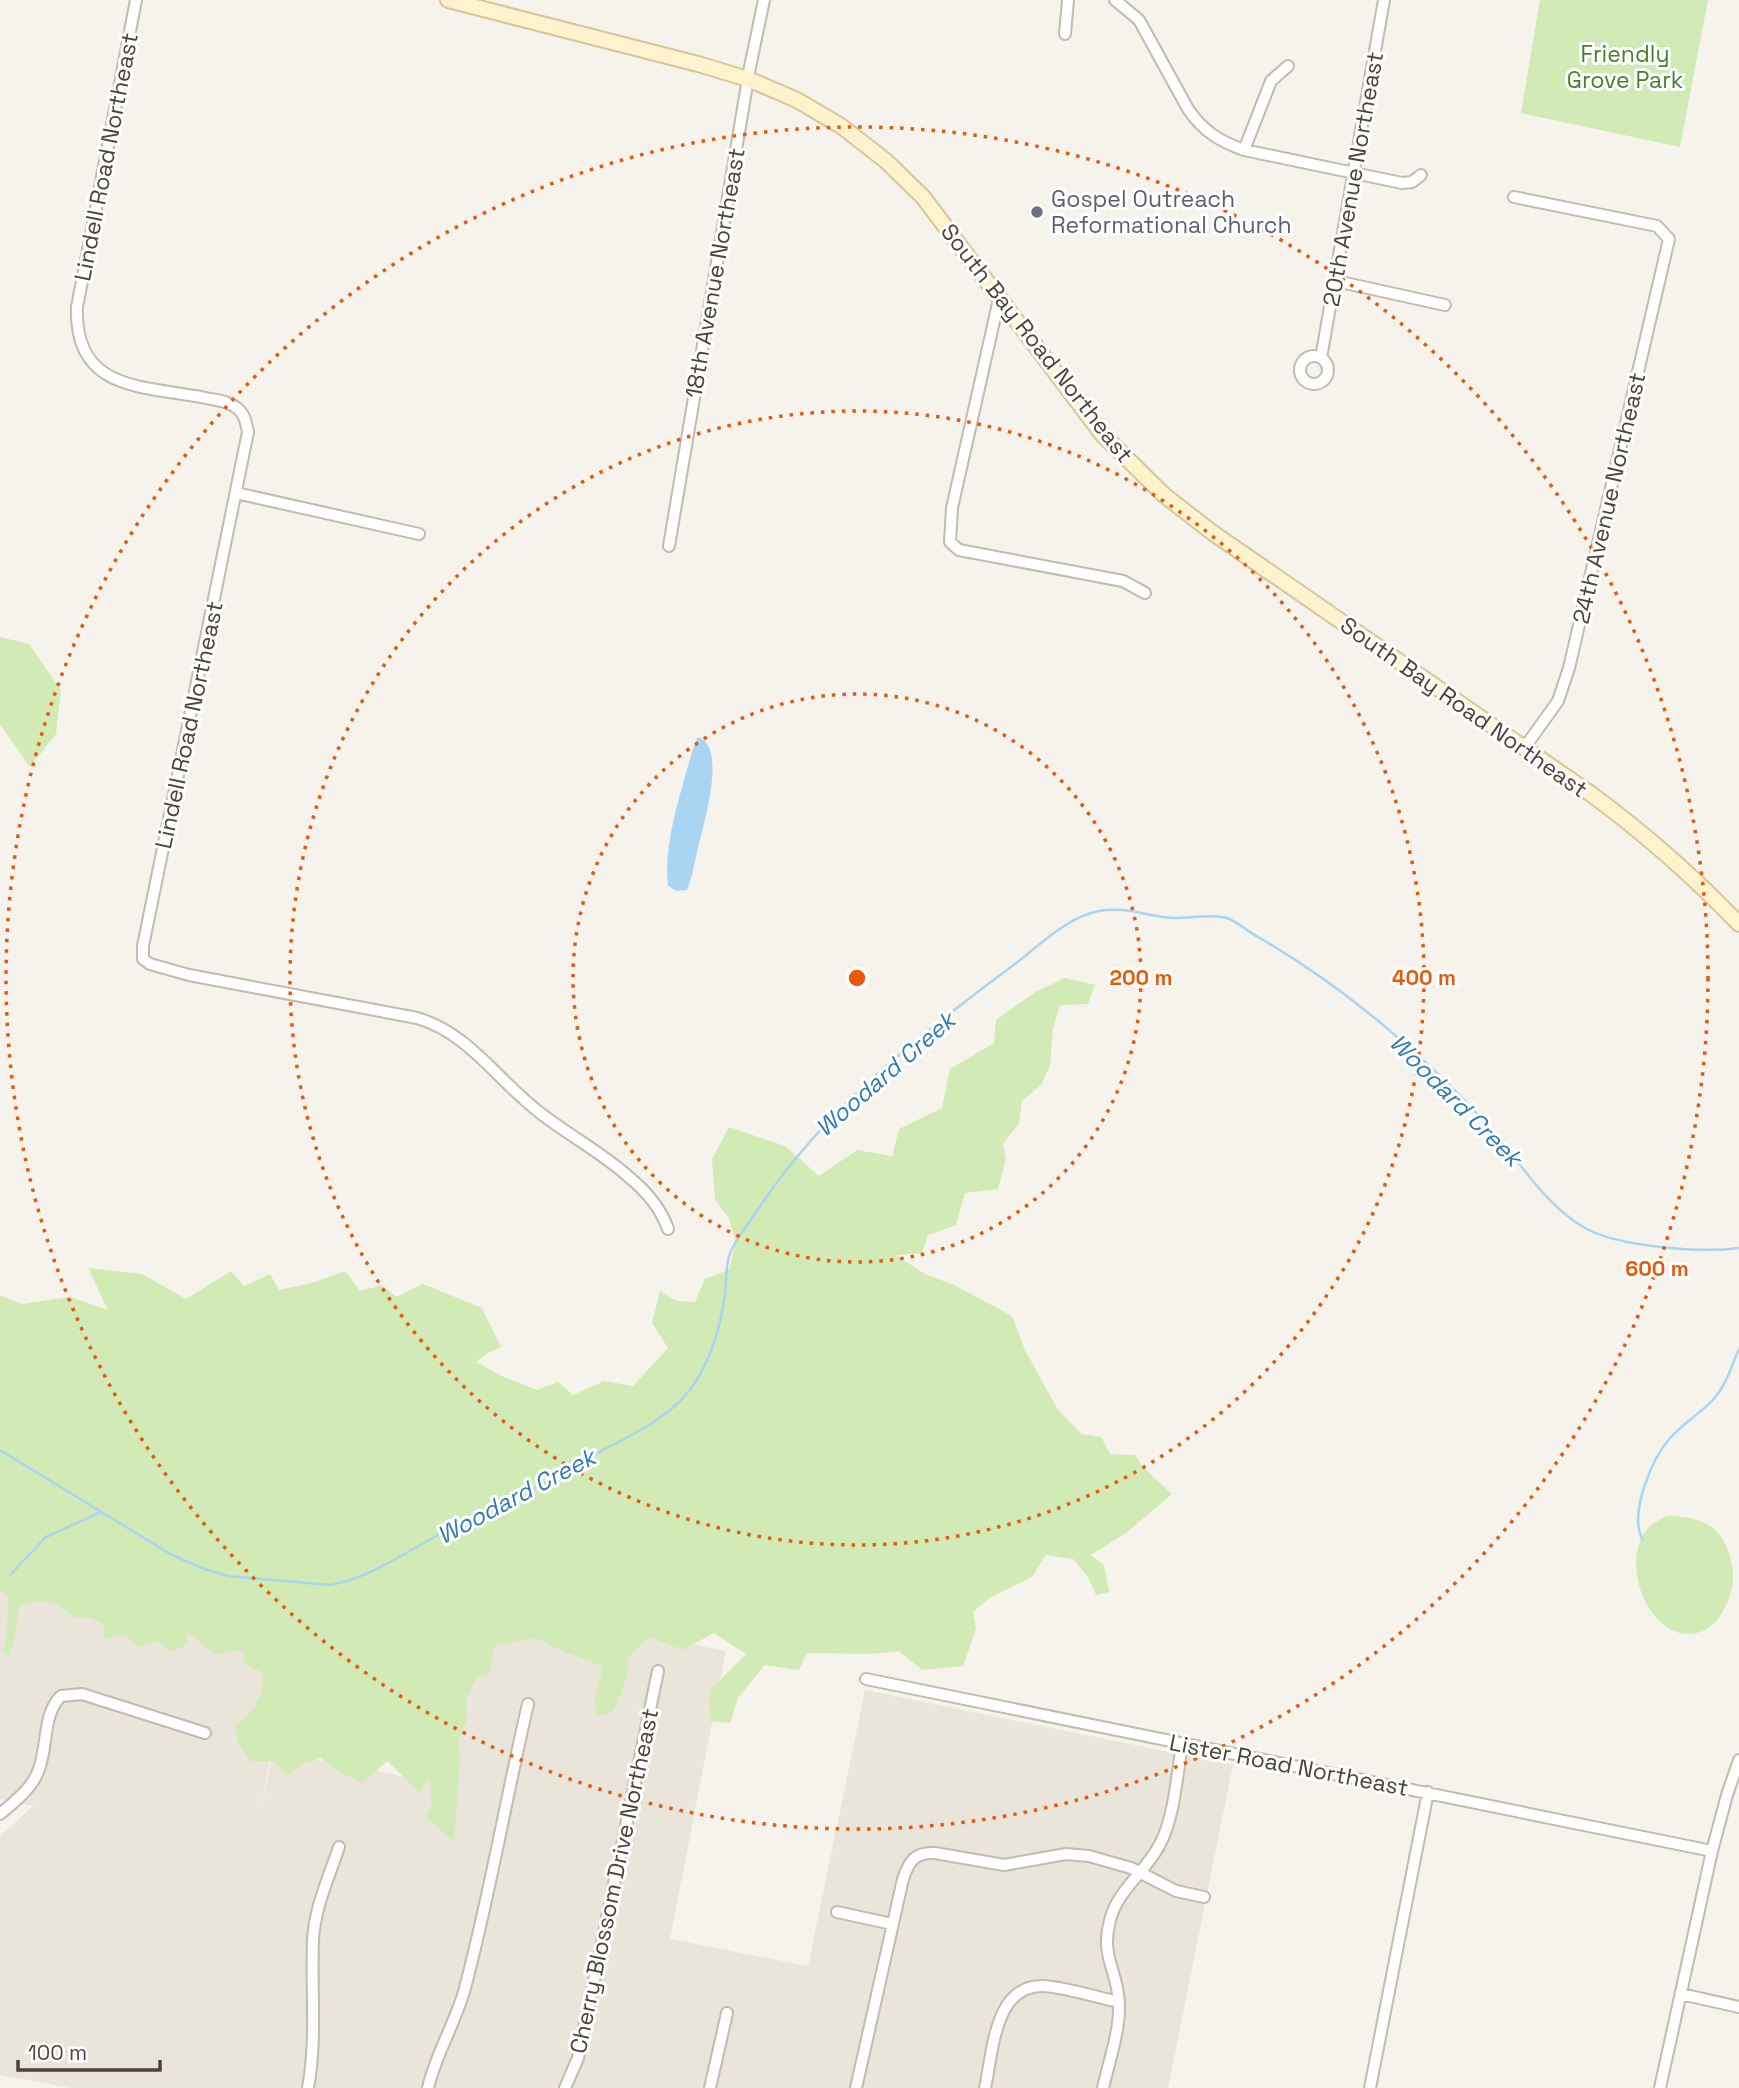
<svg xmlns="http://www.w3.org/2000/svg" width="1739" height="2088" font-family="'Space Grotesk',sans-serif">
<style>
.residential{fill:#eae5da}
.green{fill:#d2eab5}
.water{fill:#a9d4f2}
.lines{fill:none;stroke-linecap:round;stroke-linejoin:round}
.stream{stroke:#a9d4f2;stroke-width:2.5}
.street-casing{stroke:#c2bbae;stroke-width:14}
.secondary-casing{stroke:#d6c79b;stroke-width:18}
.street{stroke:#fff;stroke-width:10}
.secondary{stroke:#fff3cd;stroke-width:14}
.ring{fill:none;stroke:#e8590c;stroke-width:3.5;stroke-dasharray:3.5 7}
.worship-dot{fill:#6b7280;stroke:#fff;stroke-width:2.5}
.labels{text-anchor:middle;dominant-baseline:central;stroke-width:6;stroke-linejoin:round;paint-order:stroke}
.park-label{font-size:23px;fill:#4a7f2a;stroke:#fff}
.street-label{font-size:23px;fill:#4b4439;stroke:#fff}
.worship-label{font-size:23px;fill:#5b616d;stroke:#fff;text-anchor:start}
.water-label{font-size:24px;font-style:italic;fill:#2e7ab2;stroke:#fff}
.centre{fill:#e8590c;stroke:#fff;stroke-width:3.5}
.ring-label{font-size:21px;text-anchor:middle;font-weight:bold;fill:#e8590c;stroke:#fff;stroke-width:6;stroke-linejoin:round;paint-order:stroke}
</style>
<rect width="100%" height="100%" fill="#f6f3ec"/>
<path class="residential" d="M0,1581L294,1638L261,1807L274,1751L447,1785L477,1619L592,1625L726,1651L670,1939L808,1966L865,1690L1233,1765L1168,2088H71L0,2075V1836L33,1806L0,1799Z"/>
<path class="green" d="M1540,0H1708L1680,147L1521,113Z
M0,637L29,644L61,690L56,734L30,767L0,724Z
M1065,978L1095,985L1088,1004L1060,1005L1053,1029L1050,1065L1041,1085L1022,1101L1019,1123L1003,1144L1006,1159L998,1189L965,1193L956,1225L928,1235L922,1253L896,1255L925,1274L954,1285L1012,1316L1025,1350L1058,1410L1082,1434L1101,1437L1110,1454L1135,1455L1143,1467L1172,1494L1126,1533L1091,1555L1104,1565L1109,1592L1096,1595L1088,1577L1073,1559L1046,1555L1032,1577L991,1597L973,1612L976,1629L963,1666L922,1670L899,1651L870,1654L807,1653L799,1670L765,1665L738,1698L730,1723L710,1721L709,1691L746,1654L714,1633L683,1650L649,1637L628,1657L627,1677L614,1711L597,1717L595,1698L603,1667C581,1657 557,1651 537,1638L494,1646L490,1673L476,1678L466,1700L467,1718L458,1741L460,1762L454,1842L425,1816L432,1804L430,1780L419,1792L387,1761L363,1783L343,1774L321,1758L301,1765L287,1777L274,1761H251L238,1743L235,1725C256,1710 263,1698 263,1673L245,1664L243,1650L216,1654L186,1632L188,1644L170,1652L160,1641L140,1647L124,1634L105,1639L103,1623L88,1617L75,1618C53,1600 46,1597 19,1607L15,1637L9,1656L3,1652L7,1638L8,1596L0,1592V1295L22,1304L70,1297L108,1310L88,1268L142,1274L186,1299L231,1271L244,1286L270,1274L279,1290L312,1283L345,1271L360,1291L382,1285L396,1297L423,1284L482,1308L501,1347L486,1354L476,1362L502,1376L537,1390L558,1382L573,1395L604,1381L633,1386L668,1348L652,1323L660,1291L677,1301L695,1302L705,1279L729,1270L736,1243L729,1218L715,1200L712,1159L729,1127L785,1146L819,1176L857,1150L892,1156L899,1129L942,1108L950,1069L994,1043L996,1020L1035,992Z
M1667,1516C1683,1516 1700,1518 1713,1528C1729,1541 1736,1569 1732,1588C1728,1604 1719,1624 1703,1631C1651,1651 1616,1561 1649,1527C1654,1522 1661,1519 1667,1516Z"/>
<path class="water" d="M698,737C728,746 703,826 698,848C694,863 693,875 687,890L677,891L668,886C664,847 676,810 686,773C690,760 692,749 698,737Z"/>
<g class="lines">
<path class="stream" d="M0,1450L172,1555L204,1569L228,1576L330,1585C373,1577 408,1550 446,1531C484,1511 524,1495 562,1474C575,1467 588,1458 601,1451C636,1433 675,1415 696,1381C712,1356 721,1323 725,1294C727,1280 725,1262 732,1249C738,1236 749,1223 757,1211C822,1111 919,1035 1015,964C1040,945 1067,917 1099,911C1124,906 1147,916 1172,918C1190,919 1209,913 1227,918C1238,922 1247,931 1258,937C1341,985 1420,1051 1485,1122C1517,1157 1544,1205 1585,1228C1618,1247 1702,1253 1739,1248
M1642,1539C1629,1512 1652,1459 1670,1438C1685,1421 1709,1409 1721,1389C1729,1377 1733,1362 1739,1349
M10,1575L46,1537L101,1512"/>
<defs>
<path id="street" d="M136,0L77,307C74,389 139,386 201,397C213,400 227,400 237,408C245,414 246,423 248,432L143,946V959L150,964L189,975L417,1018C469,1033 498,1081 539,1112C568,1135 603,1153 630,1178C647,1192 661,1209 668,1229
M1115,0L1139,20L1188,109C1203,131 1219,141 1244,150L1402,183L1412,182L1421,175
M1065,34L1068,0
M1244,150L1271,81L1288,66
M1514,197L1657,226L1669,239L1569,668L1558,701L1525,747
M1336,281L1445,305
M999,299L952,508L950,542L959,550L1123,581L1145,593
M1300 370a14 14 0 1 1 28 0a14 14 0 1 1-28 0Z
M1321,358L1384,0
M236,493L419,534
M669,546L750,67L764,0
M866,1679L1712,1851
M0,1814C13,1803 30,1790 37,1774C49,1749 41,1716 61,1696L82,1694L205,1733
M837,1912L892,1924
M1681,1994L1739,2007
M308,2088C317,2039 311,1991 313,1941C314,1909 329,1877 339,1847
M428,2088C436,2053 456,2022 465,1988C490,1894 506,1798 528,1704
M565,2088L578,2058L658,1671
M710,2088L727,2013
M856,2088L903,1879C909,1861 915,1852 935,1853L1004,1865L1066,1854L1089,1856L1131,1868L1176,1891L1204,1897
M985,2088C993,2052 994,1984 1044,1986C1069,1988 1095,1997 1119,2002
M1103,2088C1109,2061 1120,2031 1119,2004C1118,1970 1100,1958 1110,1920C1118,1889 1146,1872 1160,1844C1174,1818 1177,1775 1182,1745
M1370,2088L1428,1792
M1660,2088L1712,1851L1727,1795L1739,1760"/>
<path id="secondary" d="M448,0L698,64L748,79L797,100L841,126L886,161L923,197L1102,434L1164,495L1213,533L1591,794C1644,833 1693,876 1739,924"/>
</defs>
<use href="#street" class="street-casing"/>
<use href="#secondary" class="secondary-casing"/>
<use href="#street" class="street"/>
<use href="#secondary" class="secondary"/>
</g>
<g class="ring">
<circle cx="857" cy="978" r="284"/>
<circle cx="857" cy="978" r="567"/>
<circle cx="857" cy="978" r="851"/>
</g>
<circle class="worship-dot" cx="1037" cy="212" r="7"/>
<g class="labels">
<g class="park-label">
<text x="1625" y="54">Friendly<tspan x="1625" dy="26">Grove Park</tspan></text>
</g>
<g class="street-label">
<text transform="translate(106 157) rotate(-79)">Lindell Road Northeast</text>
<text transform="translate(1353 179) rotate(-80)">20th Avenue Northeast</text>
<text transform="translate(715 273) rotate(-80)">18th Avenue Northeast</text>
<text transform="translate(1037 343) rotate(52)">South Bay Road Northeast</text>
<text transform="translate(1609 498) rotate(-77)">24th Avenue Northeast</text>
<text transform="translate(1464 707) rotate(35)">South Bay Road Northeast</text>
<text transform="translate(189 725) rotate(-78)">Lindell Road Northeast</text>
<text transform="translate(1289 1765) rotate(11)">Lister Road Northeast</text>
<text transform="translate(614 1881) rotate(-78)">Cherry Blossom Drive Northeast</text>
</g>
<g class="worship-label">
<text x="1051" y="199">Gospel Outreach<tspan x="1051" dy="26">Reformational Church</tspan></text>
</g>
<g class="water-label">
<text transform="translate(885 1074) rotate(-41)">Woodard Creek</text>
<text transform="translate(1456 1100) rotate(45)">Woodard Creek</text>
<text transform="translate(516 1496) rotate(-28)">Woodard Creek</text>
</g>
</g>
<circle cx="857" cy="978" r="10" class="centre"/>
<g class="ring-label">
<text x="1141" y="985">200 m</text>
<text x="1424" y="985">400 m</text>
<text x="1657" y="1276">600 m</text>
</g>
<path d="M18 2060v10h142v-10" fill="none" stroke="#4b4439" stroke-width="3.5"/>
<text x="28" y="2060" font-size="21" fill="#4b4439" stroke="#ffffff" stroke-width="5" paint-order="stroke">100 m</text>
</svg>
